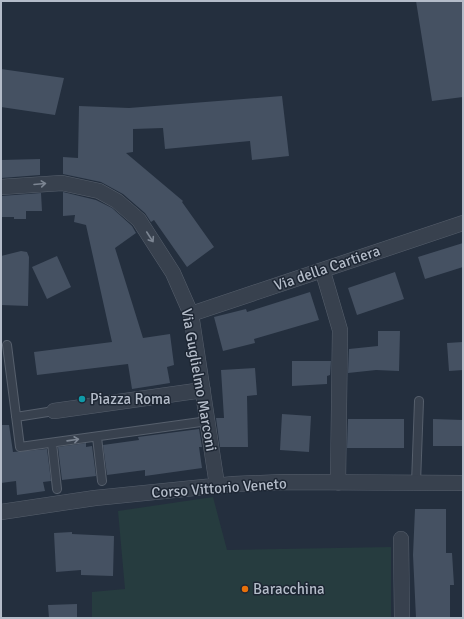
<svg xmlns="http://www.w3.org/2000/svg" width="464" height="619" font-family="Signika,sans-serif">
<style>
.green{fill:#263c3f}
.building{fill:#455162}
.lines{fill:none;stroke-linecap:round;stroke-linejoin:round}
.service-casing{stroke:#565f6c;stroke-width:10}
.minor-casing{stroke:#565f6c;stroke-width:16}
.service{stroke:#38414e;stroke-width:8}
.minor{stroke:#38414e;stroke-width:15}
.oneway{stroke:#7c8592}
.culture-dot{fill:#0f9aa8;stroke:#1d2633;stroke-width:1.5}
.food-dot{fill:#e8710a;stroke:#1d2633;stroke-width:1.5}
.labels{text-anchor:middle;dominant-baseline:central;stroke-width:3;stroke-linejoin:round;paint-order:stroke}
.street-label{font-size:15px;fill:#b4bcc9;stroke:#1d2633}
.poi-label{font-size:15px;fill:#b4bcc9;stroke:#1d2633;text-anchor:start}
</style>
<rect width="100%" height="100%" fill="#242f3e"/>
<path class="green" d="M213,497L227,550L391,547V618H92V592L125,589L118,511Z"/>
<path class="building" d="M416,1H463V97L432,101Z
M1,69L64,78L55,115L1,107Z
M282,96L289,156L252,160L250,141L165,149L163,128L133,129V152L126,153L183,201L182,202L214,247L187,267L154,220L151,222L145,213L123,194L101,182L63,174V157L78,158L79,106L129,108Z
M40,159V175L1,178V160Z
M63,192L96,200L112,208L132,226L136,233L115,248L143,338L170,334L174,365L167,367L170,383L132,389L128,364L37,375L34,352L112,342L86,225L74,222L75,215L63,216Z
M41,193L42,211H26V219H14V217H1V196Z
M463,243V267L425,279L418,257Z
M21,251L27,252L29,257L28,306L1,305V256Z
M57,256L71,287L47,299L32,267Z
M395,272L404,299L357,315L348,288Z
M310,292L319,320L254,339L255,343L223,351L214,317L246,309L247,312Z
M378,331H400L399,371L376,370L348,373L349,349L378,346Z
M463,342V370L449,371L447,343Z
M292,361H331L330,375L327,376V384L292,386Z
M255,368L257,395L247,396L248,447H220L216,418H224L221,370Z
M282,414L311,416L309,452L280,450Z
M348,419H404V448H347Z
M433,419L463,420V446H433Z
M1,425H9L13,452L47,449L51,481L43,482L45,491L17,495L16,481L1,483Z
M199,429L202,447H199L202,468L145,476V470L107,475L103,445L139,440L138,437Z
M86,443V447L92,446L96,476L62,480L58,447Z
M415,509H446V553H452L454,585H450V618H416L413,555Z
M72,532V534L114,536L113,576L81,575V570L56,572L54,533Z
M77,604V618H49L48,605Z"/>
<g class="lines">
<defs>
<path id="service" d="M7,345L20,447L208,421
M16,417L54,411
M97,437L102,481
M52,443L57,489
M416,483L419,401"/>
<path id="minor" d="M1,187L62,183L99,191L117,201L139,220L173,273L191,314L217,485
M323,272L340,330L338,483
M191,314L463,223
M54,411L203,390
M1,512L95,498L234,484L284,482L463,483
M401,539L402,618"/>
</defs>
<use href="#service" class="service-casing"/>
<use href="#minor" class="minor-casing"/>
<use href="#service" class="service"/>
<use href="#minor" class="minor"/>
</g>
<defs><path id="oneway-shaft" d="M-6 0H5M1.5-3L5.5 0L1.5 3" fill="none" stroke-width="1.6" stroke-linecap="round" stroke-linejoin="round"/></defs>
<g class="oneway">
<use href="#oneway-shaft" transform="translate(40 184) rotate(-5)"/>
<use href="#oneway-shaft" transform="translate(150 237) rotate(57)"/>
<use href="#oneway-shaft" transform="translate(73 440) rotate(-8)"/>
</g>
<circle class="culture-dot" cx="82" cy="399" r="4"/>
<circle class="food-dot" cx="245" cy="589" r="4"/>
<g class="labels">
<g class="street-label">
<text transform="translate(327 268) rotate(-19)">Via della Cartiera</text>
<text transform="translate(199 380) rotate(80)">Via Guglielmo Marconi</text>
<text transform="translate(219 488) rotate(-4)">Corso Vittorio Veneto</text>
</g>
<g class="poi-label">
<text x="90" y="399">Piazza Roma</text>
<text x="253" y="589">Baracchina</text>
</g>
</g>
<rect width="464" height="619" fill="none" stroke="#b4bcc9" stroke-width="4"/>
</svg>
